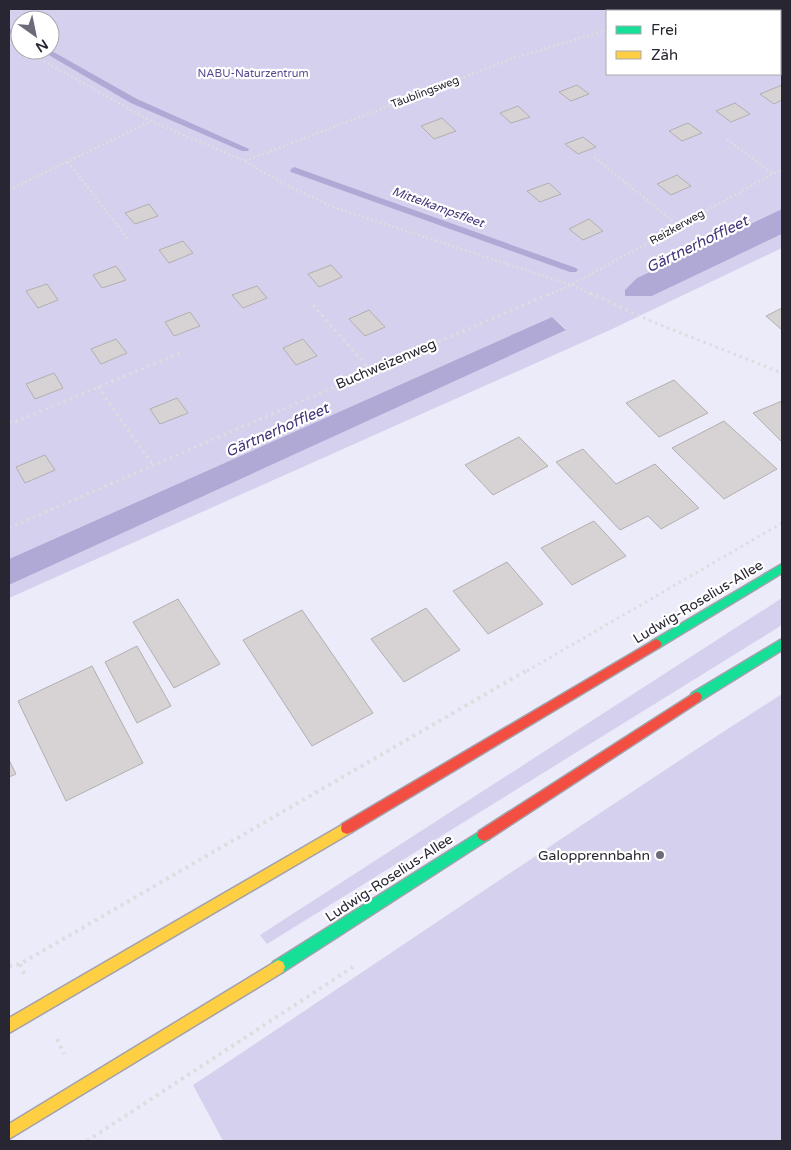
<svg xmlns="http://www.w3.org/2000/svg" width="791" height="1150" font-family="'Varela Round',sans-serif">
<style>
.green{fill:#d4d0ed;fill-rule:evenodd}
.water{fill:#b0a9d5}
.lines{fill:none;stroke-linecap:round;stroke-linejoin:round}
.stream{fill:#b0a9d5;fill-rule:evenodd}
.building{fill:#d7d2d4;stroke:#b3aeb0}
.fast-casing{stroke:#a2a1ac;stroke-width:3}
.slow-casing{stroke:#a2a1ac;stroke-width:3}
.jam-casing{stroke:#a2a1ac;stroke-width:3}
.path-far2{stroke:#dddde0;stroke-width:2.5;stroke-dasharray:2 2.5;stroke-linecap:butt}
.path-far1{stroke:#dddde0;stroke-width:3;stroke-dasharray:2.5 4;stroke-linecap:butt}
.path{stroke:#dddde0;stroke-width:4;stroke-dasharray:3 4.5;stroke-linecap:butt}
.fast{fill:#16e098;fill-rule:evenodd}
.slow{fill:#ffcf43;fill-rule:evenodd}
.jam{fill:#f24e42;fill-rule:evenodd}
.poi-dot{fill:#6d6b78;stroke:#fff;stroke-width:2}
.labels{text-anchor:middle;dominant-baseline:central;stroke-width:4.5;stroke-linejoin:round;paint-order:stroke}
.far-park-label{font-size:11px;fill:#594890;stroke:#fff}
.far-street-label{font-size:11px;fill:#282632;stroke:#fff}
.far-water-label{font-size:12px;font-style:italic;fill:#443378;stroke:#fff}
.street-label{font-size:14px;fill:#282632;stroke:#fff}
.poi-label{font-size:14px;fill:#282632;stroke:#fff;text-anchor:end}
.water-label{font-size:15px;font-style:italic;fill:#443378;stroke:#fff}
</style>
<rect width="100%" height="100%" fill="#ecebf9"/>
<path class="green" d="M9,9H782V209L637,278L652,296L782,234V248L610,330L9,598V585L566,329L552,317L9,559ZM607,11H780V74H607ZM20,20H50V50H20Z
M782,598V625L267,944L260,935Z
M782,694V1141H223L193,1085C390,955 584,821 782,694Z"/>
<path class="water" d="M782,209V234L652,296H625V290L637,278Z
M552,317L566,330L9,585V559Z"/>
<g class="lines">
<path class="stream" d="M9,28L20,34V39L9,33Z
M40,50H50L137,99L249,149L248,151H242L131,103Z
M294,167L576,268L578,270L576,272H570L291,172L290,170Z"/>
</g>
<path class="building" d="M577,85L589,94L571,101L559,92Z
M782,85V100L774,104L760,94Z
M735,103L750,114L731,122L716,111Z
M518,106L530,117L511,123L500,113Z
M442,118L456,131L434,139L421,126Z
M688,123L702,133L682,141L669,131Z
M583,137L596,147L578,154L565,144Z
M677,175L691,186L671,195L657,184Z
M549,183L561,194L540,202L527,191Z
M149,204L158,216L135,224L125,213Z
M589,219L603,231L583,240L569,229Z
M183,241L193,253L169,263L159,250Z
M331,265L342,277L319,287L308,274Z
M116,266L126,280L102,288L93,275Z
M47,284L58,300L38,308L26,291Z
M257,286L267,298L243,308L232,295Z
M782,308V330L766,316Z
M369,310L385,327L365,336L349,319Z
M190,312L200,326L174,336L165,322Z
M116,339L127,353L101,364L91,349Z
M303,339L317,356L296,365L283,348Z
M54,373L63,388L35,399L26,384Z
M674,380L708,413L659,437L626,403Z
M177,398L188,413L160,424L150,409Z
M782,401V442L753,413Z
M724,421L777,469L724,499L672,448Z
M519,437L548,466L493,495L465,465Z
M583,449L616,484L655,464L699,508L661,529L648,516L620,530L556,462Z
M45,455L55,470L25,483L16,467Z
M594,521L626,556L572,585L541,548Z
M507,562L543,604L488,634L453,591Z
M178,599L220,664L174,688L133,622Z
M426,608L460,650L404,682L371,639Z
M302,610L373,713L312,746L243,640Z
M137,646L171,706L137,723L105,662Z
M92,666L143,763L66,801L18,701Z
M9,760L16,774L9,777Z"/>
<g class="lines">
<defs>
<path id="fast" d="M782,564V573L660,647L656,649L652,647L650,644L652,641Z
M782,639V650L700,701L696,702L692,701L690,697L692,693Z
M484,829L489,831L491,835L489,839L283,972L278,974L273,972L271,967L273,962Z"/>
<path id="slow" d="M347,822L352,824L353,828L352,832L9,1033V1018Z
M278,960L283,962L285,967L283,972L9,1139V1124Z"/>
<path id="jam" d="M656,639L660,641L662,644L660,647L352,832L347,834L342,832L341,828L342,824Z
M696,692L700,693L702,697L700,701L489,839L484,841L479,839L477,835L479,831Z"/>
</defs>
<use href="#fast" class="fast-casing"/>
<use href="#slow" class="slow-casing"/>
<use href="#jam" class="jam-casing"/>
<path class="path-far2" d="M670,11L678,9
M9,42L20,48
M24,50L151,121L245,161L282,183L333,207L571,285L593,295
M727,139L773,174
M594,157L679,226
M245,161L511,59L607,30
M68,162L128,239
M9,190L151,121
M548,295L571,285L782,169"/>
<path class="path-far1" d="M590,293L653,322L782,373
M313,305L371,371
M98,387L154,466
M9,422H15L182,352
M9,528L551,293
M527,671L782,523"/>
<path class="path" d="M20,964L25,975
M9,966L20,964L529,669
M57,1039L64,1054
M87,1141L353,967"/>
<use href="#fast" class="fast"/>
<use href="#slow" class="slow"/>
<use href="#jam" class="jam"/>
</g>
<circle class="poi-dot" cx="660" cy="855" r="5"/>
<g class="labels">
<g class="far-park-label">
<text x="253" y="73">NABU-Naturzentrum</text>
</g>
<g class="far-street-label">
<text transform="translate(425 92) rotate(-21)">Täublingsweg</text>
<text transform="translate(677 227) rotate(-29)">Reizkerweg</text>
</g>
<g class="far-water-label">
<text transform="translate(438 207) rotate(20)">Mittelkampsfleet</text>
</g>
<g class="street-label">
<text transform="translate(386 364) rotate(-23)">Buchweizenweg</text>
<text transform="translate(698 602) rotate(-31)">Ludwig-Roselius-Allee</text>
<text transform="translate(389 878) rotate(-33)">Ludwig-Roselius-Allee</text>
</g>
<g class="poi-label">
<text x="650" y="855">Galopprennbahn</text>
</g>
<g class="water-label">
<text transform="translate(697 244) rotate(-26)">Gärtnerhoffleet</text>
<text transform="translate(277 430) rotate(-24)">Gärtnerhoffleet</text>
</g>
</g>
<rect width="791" height="1150" fill="none" stroke="#282632" stroke-width="20"/>
<rect x="606" y="10" width="175" height="65" fill="#ffffff" stroke="#a9a8ad"/>
<rect x="616" y="26" width="25" height="8" fill="#16e098" stroke="#a9a8ad"/>
<text x="651" y="35" font-size="15" fill="#282632">Frei</text>
<rect x="616" y="51" width="25" height="8" fill="#ffcf43" stroke="#a9a8ad"/>
<text x="651" y="60" font-size="15" fill="#282632">Zäh</text>
<g transform="translate(35 35) rotate(147)"><circle r="24" fill="#ffffff" stroke="#a9a8ad"/>
<path d="M0-4L9 19L0 12L-9 19Z" fill="#6d6b78"/>
<text y="-8" font-size="14" font-weight="bold" text-anchor="middle" fill="#282632">N</text>
</g>
</svg>
